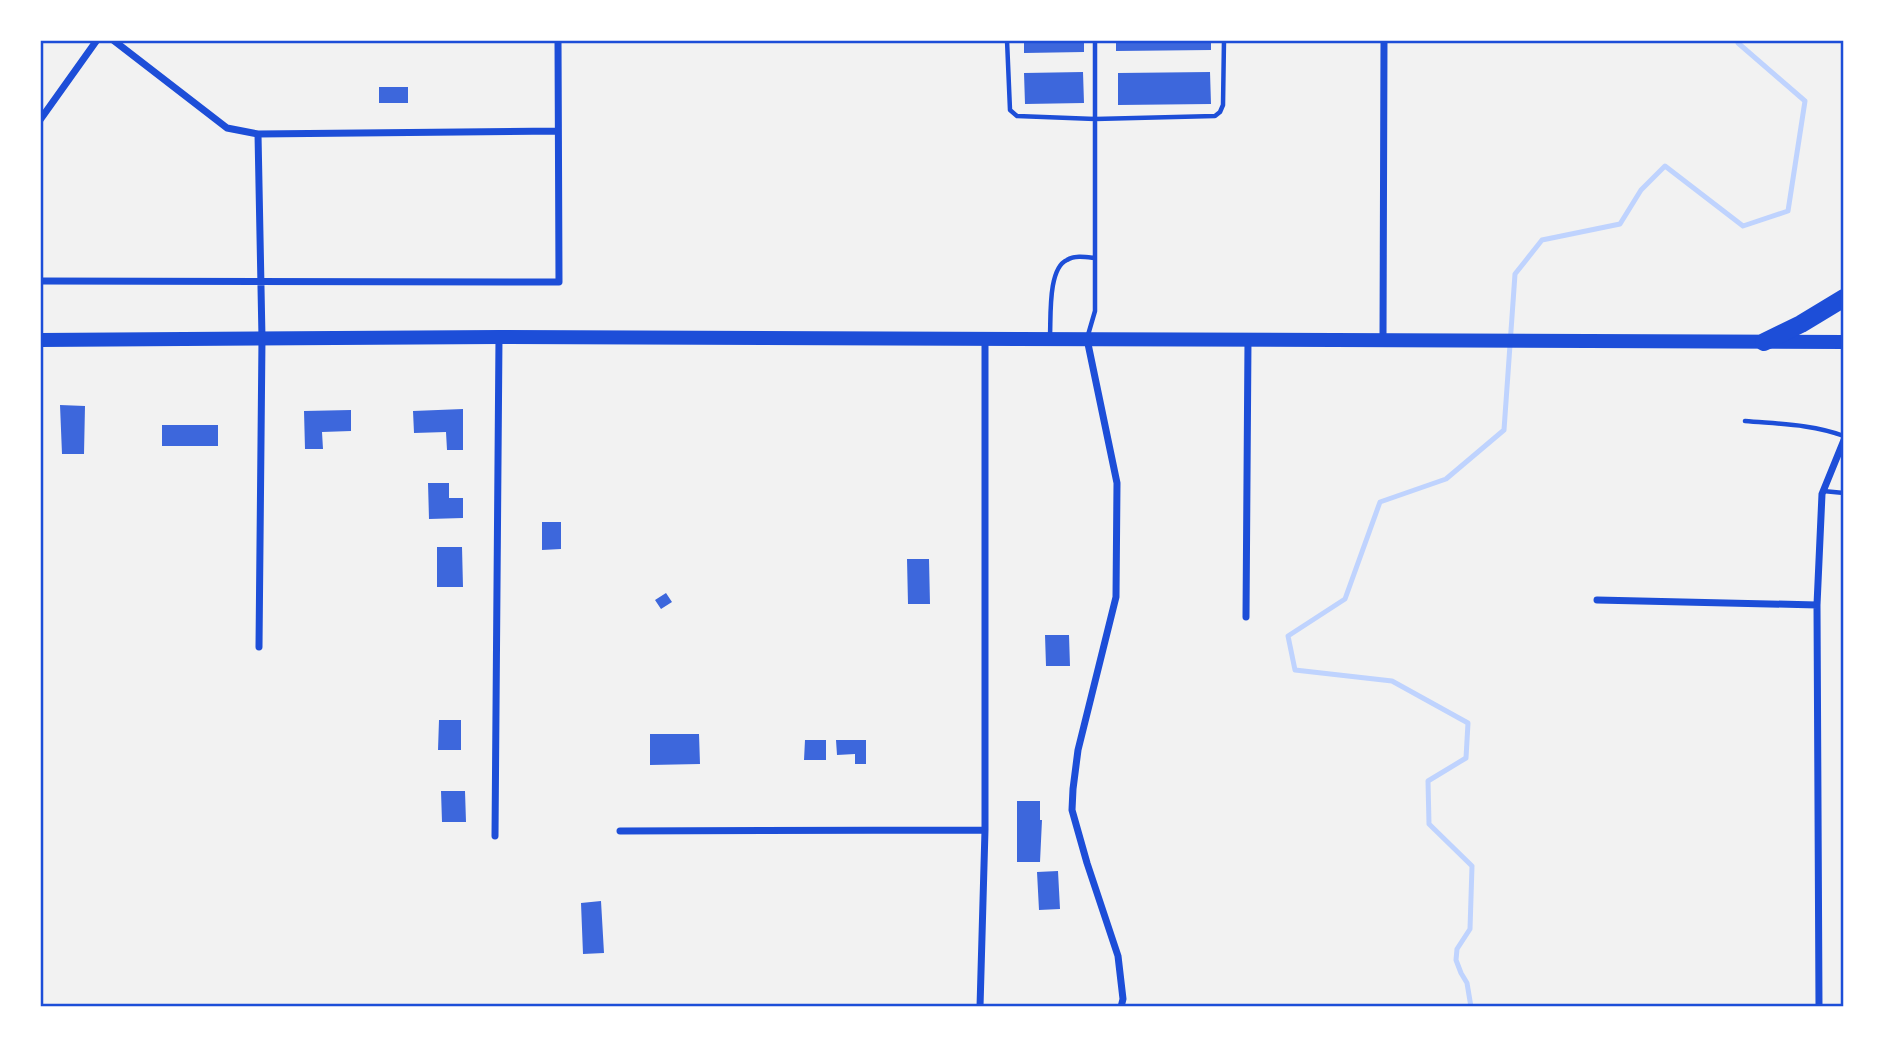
<svg xmlns="http://www.w3.org/2000/svg" width="1884" height="1047" font-family="Raleway,sans-serif">
<style>
.lines{fill:none;stroke-linecap:round;stroke-linejoin:round}
.stream{stroke:#bfd3fe;stroke-width:5}
.building{fill:#3d67dc}
.service{stroke:#1d4ed8;stroke-width:4.5}
.minor{stroke:#1d4ed8;stroke-width:7}
.secondary{stroke:#1d4ed8;stroke-width:14}
.motorway{stroke:#1d4ed8;stroke-width:18}
.neatline{fill:none;stroke:#1d4ed8;stroke-width:2.5}
</style>
<rect width="100%" height="100%" fill="#f2f2f2"/>
<g class="lines">
<path class="stream" d="M1471,1007L1467,983L1461,973L1456,960L1457,949L1470,929L1472,866L1429,824L1428,781L1466,758L1468,723L1392,681L1295,670L1288,636L1345,599L1380,502L1446,479L1504,430L1515,274L1542,240L1620,224L1641,190L1665,166L1743,226L1788,211L1805,101L1738,43L1737,40"/>
</g>
<path class="building" d="M1024,40H1084V52L1024,53Z
M1116,40H1211V50L1116,51Z
M1083,72L1084,103L1025,104L1024,73Z
M1210,72L1211,104L1118,105V73Z
M379,87H408V103H379Z
M60,405L85,406L84,454H62Z
M463,409V450H447L446,432L414,433L413,411Z
M351,410V431L322,432L323,449H305L304,411Z
M162,425H218V446H162Z
M428,483H449V498H463V518L429,519Z
M542,522H561V549L542,550Z
M437,547H462L463,587H437Z
M907,559H929L930,604H908Z
M666,593L672,602L661,609L655,600Z
M1045,635H1069L1070,666H1046Z
M439,720H461V750H438Z
M650,734H699L700,764L650,765Z
M805,740H826V760H804Z
M836,740H866V764H855V754L837,755Z
M441,791H465L466,822H442Z
M1017,801H1040V820H1042L1040,862H1017Z
M1058,871L1060,909L1039,910L1037,872Z
M601,901L604,953L583,954L581,903Z"/>
<g class="lines">
<path class="service" d="M1007,40L1010,110L1017,116L1095,119L1215,116L1220,112L1223,105L1224,40
M1050,335C1051,316 1048,268 1067,260C1075,255 1086,257 1095,258
M1088,335L1095,311V40
M1745,421C1778,424 1812,424 1844,436
M1823,491L1844,493"/>
<path class="minor" d="M113,40L227,128L258,134L558,131
M40,120L97,40
M258,134L262,338L259,647
M40,281L559,282L558,40
M1087,339L1117,483L1116,597L1078,750L1073,789L1072,810L1087,863L1118,956L1123,999L1121,1007
M1383,340L1384,40
M1597,600L1817,605
M1246,617L1248,340
M620,831L985,830
M495,836L499,337
M980,1007L985,830V339
M1819,1007L1817,605L1822,494L1844,440"/>
<path class="secondary" d="M40,340L499,337L1844,342"/>
<path class="motorway" d="M1764,342L1801,324L1844,298"/>
</g>
<rect width="1884" height="1047" fill="none" stroke="#ffffff" stroke-width="84"/>
<rect x="42" y="42" width="1800" height="963" class="neatline"/>
</svg>
